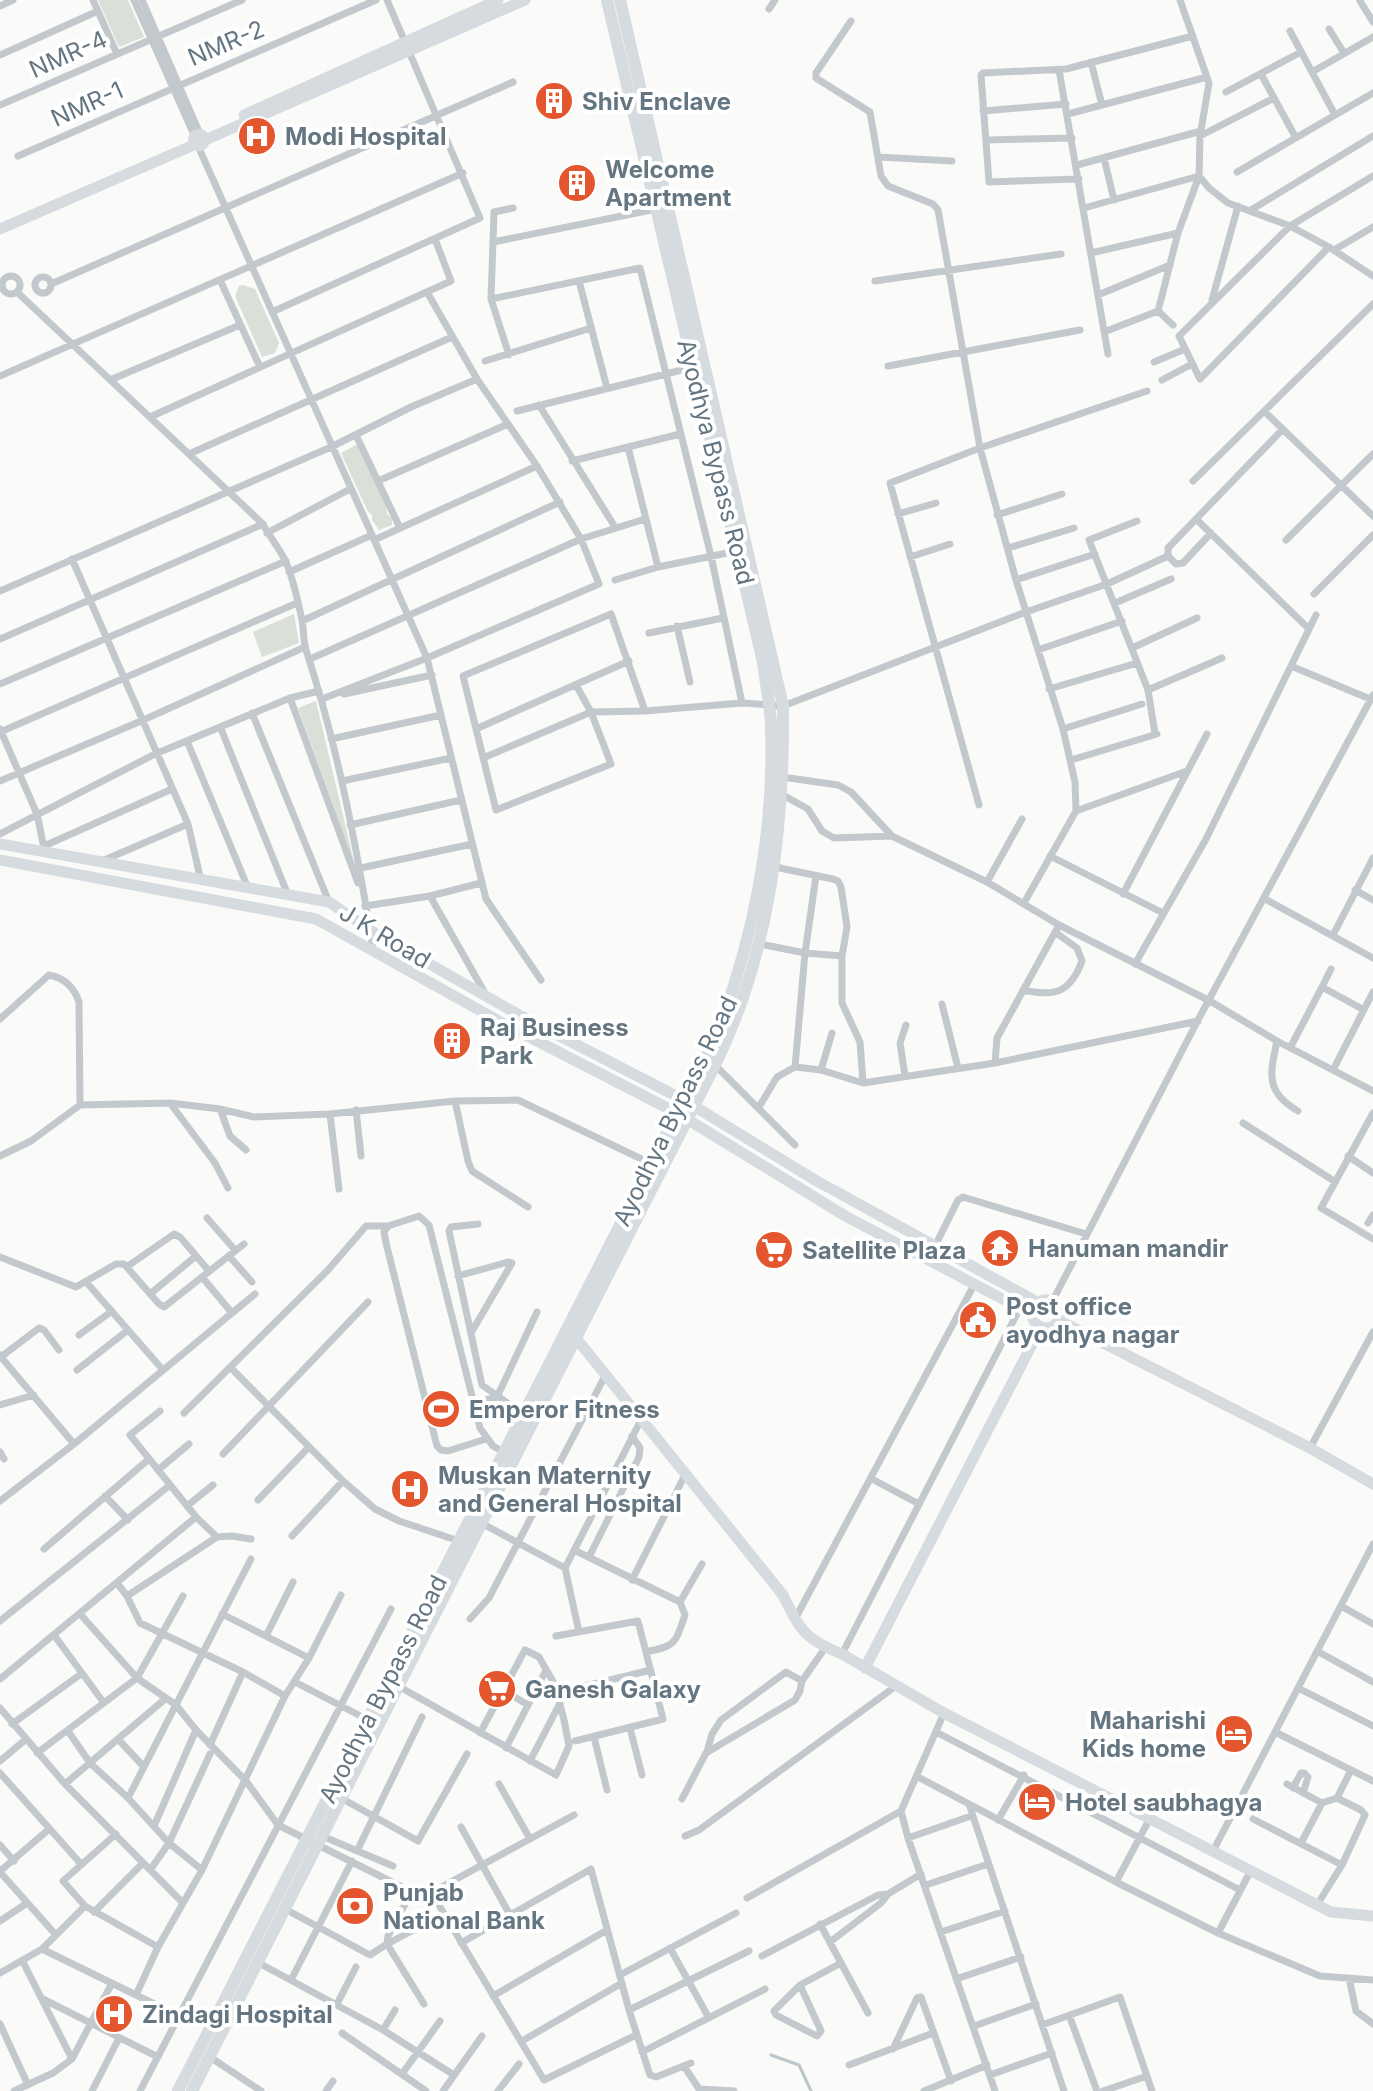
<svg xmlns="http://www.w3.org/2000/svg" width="1373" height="2091" font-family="Inter,sans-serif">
<rect width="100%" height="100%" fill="#fafaf8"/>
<path fill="#dadfd7" d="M98,0H128L144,37L119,47Z
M243,285L255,289L279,343L275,353L262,357L235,296L239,286Z
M358,444L386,504L387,514L392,518V525L379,530L372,520V515L367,510L341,453Z
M294,614L299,643L262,657L253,632Z
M316,701L354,862L298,708Z"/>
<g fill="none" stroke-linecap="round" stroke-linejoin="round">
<path stroke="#bbc7cb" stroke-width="3" d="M771,2055L799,2065L811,2091"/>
<path stroke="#c3c8cc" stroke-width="7" d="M93,0L117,54
M134,0L195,137
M142,0L200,134
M1180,0L1209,83L1200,136L1199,176L1209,188L1228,203L1290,226L1329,247L1373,276
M1360,1L1373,22
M0,6L13,0
M769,9L775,0
M851,21L816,73V78L870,112L881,176L888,186L933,204L938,210L980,448L1016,580L1063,729L1075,782L1076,811L1024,903
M1329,29L1344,53
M1290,31L1335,115
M0,55L98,11
M1091,62L1102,105
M1059,70L1108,354
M1312,72L1373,37
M1261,74L1296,138
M1226,92L1301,52
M0,105L242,0
M983,111L1066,104
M1068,114L1207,77
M1200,136L1274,98
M986,140L1072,138
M198,146L427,658L486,899L541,980
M18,156L376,0
M878,157L952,161
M1104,158L1114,200
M1077,165L1201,131
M1237,172L1373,93
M1079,179L989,182L981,75L983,73L1066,69L1193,36
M1084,208L1199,176
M1251,210L1373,136
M493,242L656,209
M1329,247L1200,379L1179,336L1290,226L1373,176
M1334,250L1373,227
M1091,253L1178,233
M2 285a9 9 0 1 1 18 0a9 9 0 1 1-18 0Z
M35 285a8 8 0 1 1 16 0a8 8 0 1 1-16 0Z
M220,280L260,367
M579,281L607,388
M875,281L1061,254
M51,284L513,82
M17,292L263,524C269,536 279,548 285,560C293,577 298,601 302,620C304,630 303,640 306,650C338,747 357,849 373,949
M1098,295L1170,265
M491,299L640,268L711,556L742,703
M1212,300L1238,206
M1158,311L1173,325
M272,312L480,218L387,0
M1104,332L1158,311L1178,233L1199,176
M509,355L491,299L494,212L513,208
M485,361L591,328
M1154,362L1185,349
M888,366L1080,330
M0,376L463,173
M110,380L240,325
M1162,380L1192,364
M539,405L615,527
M517,411L694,367
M1265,412L1373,516
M150,417L451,281L435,239
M356,435L400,528
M628,447L658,567
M189,454L452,337
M572,461L680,434
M378,481L508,424
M1193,481L1373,304
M898,514L936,503
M997,515L1062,494
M1196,519L1309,629
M1137,521L1089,540L1148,690L1155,734
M267,533L350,489
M374,540L537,466
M1286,540L1373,454
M1008,548L1074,528
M1168,556V548L1283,429
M1168,556L1176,564L1183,563L1211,533
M910,557L950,544
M72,559L188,824L201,881
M289,572L372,535
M615,580L658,567L737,551
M1016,580L1095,554
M0,591L331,447L411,407L477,379
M1314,594L1373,535
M1115,603L1171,579
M302,621L560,502
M677,626L690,682
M649,633L723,618
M0,639L263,524
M1132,648L1197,618
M1038,650L1122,621
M310,659L581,539L645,519
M1291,666L1370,699
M0,684L286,561
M576,685L591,712L611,764L496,810L463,676L611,614L645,711
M1049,689L1137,663
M1148,690L1222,658
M344,694L432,675
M290,698L358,883
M322,699L427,658L599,584L581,539L537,466L477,379L427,292
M252,713L329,902
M478,728L629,661
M0,729L37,814L44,848
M221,729L288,895
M1063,729L1142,704
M0,732L297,603
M331,739L441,715
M187,741L248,888
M483,758L591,712L645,711L742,703L783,706L1026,612L1107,584L1168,556
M1071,760L1157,734
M782,777L838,785L851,792L892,836L987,882L1059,925L1210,1001L1277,1041L1373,1091
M0,781L141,721L305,647
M342,781L451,758
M781,794L808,809L822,831L834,838L892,836
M979,805L890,483L980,448L1147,391
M1076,811L1187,771
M350,825L461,800
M0,834L155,754L290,698L319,691
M44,846L172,789
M1050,856L1163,913
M102,861L188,824
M775,867L833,879L838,881L841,887L847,927L842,956V1003L860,1042L863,1083
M361,868L472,844
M987,882L1022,819
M1355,890L1373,900
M1123,894L1207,734
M430,896L486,995
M1265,899L1373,958
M365,906L430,896L481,883
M1333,935L1373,858
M760,944L805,953L842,956
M1135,964L1206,839L1316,615
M1322,987L1331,969
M1023,990C1055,997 1070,993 1082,961L1077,948L1055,932
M942,1004L958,1068
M0,1019L49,975C65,978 74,987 79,1002L80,1105
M1277,1041C1270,1074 1265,1092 1298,1111
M1290,1048L1322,987L1364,1010
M995,1063L997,1038L1059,925
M715,1065L795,1145
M795,1067L805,953L816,876
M821,1070L832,1033
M1333,1070L1373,992
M905,1076L900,1043L906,1025
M455,1101L468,1161L472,1171L528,1207
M170,1103L215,1163L228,1188
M759,1107L777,1077L795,1067L821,1070L863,1083L995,1063L1198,1021
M220,1109L230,1136L246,1150
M356,1110L361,1156
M1373,1113L1321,1208L1373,1239
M330,1114L339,1189
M1243,1123L1334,1181
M0,1156L31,1141L80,1105L170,1103L220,1109L254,1117L330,1114L455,1101L518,1100L652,1164
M1348,1156L1373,1173
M207,1218L235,1250
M1368,1223L1373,1215
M478,1224L451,1227L449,1231L482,1385L523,1414
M229,1256L252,1282
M0,1257L76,1287L116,1264H124L159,1304L164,1307L244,1244
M928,1260L958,1200L963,1197L1086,1234
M128,1266L174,1234L180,1237L209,1271
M458,1276L508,1262L512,1263L471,1333
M202,1277L232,1313
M87,1283L163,1370
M150,1294L196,1256
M1052,1302L1198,1020L1373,695
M79,1335L112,1311
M0,1355L1,1357L39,1328L44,1330L59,1350
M1,1357L74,1444
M230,1367L343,1481L375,1509L399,1521L459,1541
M77,1370L128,1330
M474,1403L497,1397L537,1312
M0,1405L34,1395
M160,1411L130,1435L196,1517L217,1537L232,1536L251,1539
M184,1413L328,1270L366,1226H388
M486,1439L448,1451L441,1450L437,1446L386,1243L384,1232L388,1226L419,1216L429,1225L480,1428L493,1446L504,1452
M1310,1448L1373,1332
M0,1452L4,1459
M223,1454L368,1302
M158,1470L189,1444
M872,1479L919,1504
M105,1496L128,1520
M258,1500L309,1447
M0,1501L74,1444L255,1294
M187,1506L213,1485
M481,1523L565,1568
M292,1536L343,1481
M44,1549L149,1459
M574,1550L680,1602L685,1615C675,1644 676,1646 646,1652
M589,1557L639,1457L640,1448L632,1436
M632,1580L686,1473
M117,1583L127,1596L140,1623L243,1672L285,1696
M127,1596L217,1537
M680,1602L702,1564
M1341,1606L1373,1624
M222,1614L309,1658
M81,1615L137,1678L176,1705L196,1730L246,1781L278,1825L420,1896H425L574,1815
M470,1619L489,1598L606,1374
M795,1619L974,1285
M0,1621L170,1485
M579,1632L565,1568L642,1418
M54,1635L104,1703
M266,1636L293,1582
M556,1636L638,1621L663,1719L575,1741
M1317,1651L1373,1682
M842,1654L1020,1308
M0,1679L196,1517
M295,1682L378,1725
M398,1686L556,1775L569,1746L564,1720L555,1685L539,1657L525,1650L480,1733
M1298,1688L1373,1726
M503,1690L528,1705
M569,1690L651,1670
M0,1708L65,1784L183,1903
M944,1713L901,1811L908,1838L995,2091
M12,1724L81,1674
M630,1728L642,1775
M68,1731L90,1763L128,1798L169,1843L202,1870
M936,1732L1240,1890
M1275,1732L1373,1781
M594,1737L607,1790
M118,1739L144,1767
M210,1745L243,1672
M506,1748L546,1670
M707,1752L712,1734L721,1720L786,1672L802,1681
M37,1753L137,1678L183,1596
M0,1761L25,1740
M530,1761L560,1703
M0,1773L81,1864
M918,1777L1116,1882L1218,1933L1320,1976L1373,1980
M65,1784L165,1699
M499,1784L530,1839
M1287,1784L1322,1803L1337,1798L1361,1810L1365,1815L1342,1865L1317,1905
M1293,1788L1301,1773H1304L1308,1777L1303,1793
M128,1798L251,1559
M341,1798L418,1841L467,1754
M1337,1798L1351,1770
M682,1799L706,1753L795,1700L800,1691L802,1681L825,1648
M969,1804L1064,2091
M1253,1819L1342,1865
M998,1820L1024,1775
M154,1826L196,1730
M461,1827L510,1915
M116,1834L63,1881L85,1906L158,1947
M322,1836L393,1866
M685,1836L699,1830L896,1686
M908,1838L971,1816
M1301,1843L1322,1803
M0,1845L14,1861
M357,1851L422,1717
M1212,1853L1373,1544
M150,1870L169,1843L210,1754
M0,1871L48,1830
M0,1872L56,1935
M1116,1882L1149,1820
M926,1885L988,1864
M431,1892L544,2080L636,2035
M747,1898L901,1811
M285,1909L370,1955L387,1944L388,1936L411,1893
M94,1912L143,1863
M0,1921L27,1903
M820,1924L868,2013
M941,1932L1005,1911
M1218,1933L1250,1872
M830,1942L881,1903L888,1894
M461,1943L591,1869L629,2010L650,2075L656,2077L691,2063
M670,1948L709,2018
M42,1949L179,2016
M762,1956L878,1895L888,1894L921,1874
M23,1962L72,2059
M257,1962L383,2030L454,2075
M0,1973L42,1949L85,1906
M620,1975L736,1913
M1349,1978L1356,2011L1373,2024
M956,1979L1021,1957
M291,1980L352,1861
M800,1985L821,2031L817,2036L776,2015L774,2011L800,1985L841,1963
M136,1995L158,1947L202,1870L285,1696L309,1658L341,1595
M493,1996L607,1930
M41,1998L158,2057
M337,2004L356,1967
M424,2004L387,1944L444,1914
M629,2010L749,1951
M1069,2015L1097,2091
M0,2024L28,2085
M1042,2025L1120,1997L1152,2091
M974,2026L1036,2004
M383,2030L395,2010
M342,2033L426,2091
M522,2041L622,1983
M893,2049L917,1998L921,1997L951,2081
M642,2052L765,1989
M210,2057L261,2091
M849,2065L933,2033
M684,2066L699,2089L734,2091
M402,2074L440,2021
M990,2075L1052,2053
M14,2091L53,2073L72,2059L112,1983
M92,2091L119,2038
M140,2091L391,1609
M326,2091L333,2081
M443,2091L482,2036
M498,2091L519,2064
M924,2091L987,2065
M1103,2091L1147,2076"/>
<path stroke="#d6dbdf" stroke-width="11" d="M244,115L498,0
M193.5 140a5.5 5.5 0 1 1 11 0a5.5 5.5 0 1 1-11 0Z
M205,140L525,0
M0,229L196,144
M0,844L329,902L370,930L521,1016L684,1100L815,1180L1039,1303
M0,860L316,919L506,1025L677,1113L847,1217L1033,1315
M1032 1314a14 14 0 1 1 28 0a14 14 0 1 1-28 0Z
M1058,1320L1310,1448L1373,1484
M572,1333L783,1595C800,1630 804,1639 842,1654L944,1713L1331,1912L1373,1916
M865,1668L1041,1327"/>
<path stroke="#d6dbdf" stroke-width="12" d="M178,2091L715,1039C753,942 775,833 771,728C771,706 765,683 763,662L607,0
M192,2091L715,1065C770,953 784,829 783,706L620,0"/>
</g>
<defs>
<symbol id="building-disc" viewBox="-11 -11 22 22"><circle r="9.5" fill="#e4572e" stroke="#fff"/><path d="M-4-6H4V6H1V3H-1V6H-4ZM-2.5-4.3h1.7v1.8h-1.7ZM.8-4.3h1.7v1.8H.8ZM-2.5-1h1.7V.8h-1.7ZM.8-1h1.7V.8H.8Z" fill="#fff"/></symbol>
<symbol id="hospital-disc" viewBox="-11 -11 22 22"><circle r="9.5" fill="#e4572e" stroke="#fff"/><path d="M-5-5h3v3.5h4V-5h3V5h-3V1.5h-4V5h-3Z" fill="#fff"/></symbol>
<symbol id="temple-disc" viewBox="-11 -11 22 22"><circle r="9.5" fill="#e4572e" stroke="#fff"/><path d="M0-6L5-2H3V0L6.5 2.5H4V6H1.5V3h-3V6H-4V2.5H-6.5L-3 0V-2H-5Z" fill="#fff"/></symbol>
<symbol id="supermarket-disc" viewBox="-11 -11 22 22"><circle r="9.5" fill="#e4572e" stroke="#fff"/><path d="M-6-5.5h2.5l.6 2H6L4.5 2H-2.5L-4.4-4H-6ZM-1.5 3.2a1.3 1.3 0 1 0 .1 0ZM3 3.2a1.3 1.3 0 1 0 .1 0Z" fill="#fff"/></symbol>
<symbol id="civic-disc" viewBox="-11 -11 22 22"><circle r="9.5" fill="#e4572e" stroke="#fff"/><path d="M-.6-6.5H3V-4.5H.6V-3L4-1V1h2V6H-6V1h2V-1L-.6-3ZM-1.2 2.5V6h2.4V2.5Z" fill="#fff"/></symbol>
<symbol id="stadium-disc" viewBox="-11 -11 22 22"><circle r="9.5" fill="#e4572e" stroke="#fff"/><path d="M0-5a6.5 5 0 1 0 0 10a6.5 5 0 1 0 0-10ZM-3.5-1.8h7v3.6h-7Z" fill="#fff"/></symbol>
<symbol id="hotel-disc" viewBox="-11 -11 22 22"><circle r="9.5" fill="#e4572e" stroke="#fff"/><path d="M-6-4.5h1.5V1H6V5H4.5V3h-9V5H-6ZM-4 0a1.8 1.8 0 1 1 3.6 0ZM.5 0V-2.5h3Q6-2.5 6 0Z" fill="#fff"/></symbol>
<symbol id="bank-disc" viewBox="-11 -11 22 22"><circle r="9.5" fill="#e4572e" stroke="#fff"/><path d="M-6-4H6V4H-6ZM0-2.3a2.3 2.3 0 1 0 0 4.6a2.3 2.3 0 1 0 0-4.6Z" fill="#fff"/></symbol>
</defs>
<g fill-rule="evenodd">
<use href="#building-disc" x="532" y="79" width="44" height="44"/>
<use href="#hospital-disc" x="235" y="114" width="44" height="44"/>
<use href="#building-disc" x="555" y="161" width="44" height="44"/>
<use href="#building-disc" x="430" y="1019" width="44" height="44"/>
<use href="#temple-disc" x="978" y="1226" width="44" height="44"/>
<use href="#supermarket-disc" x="752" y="1228" width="44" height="44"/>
<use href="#civic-disc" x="956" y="1298" width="44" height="44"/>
<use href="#stadium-disc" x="419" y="1387" width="44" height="44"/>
<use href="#hospital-disc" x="388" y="1467" width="44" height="44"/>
<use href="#supermarket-disc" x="475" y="1667" width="44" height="44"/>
<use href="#hotel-disc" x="1212" y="1712" width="44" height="44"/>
<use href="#hotel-disc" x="1015" y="1780" width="44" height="44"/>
<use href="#bank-disc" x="333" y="1884" width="44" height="44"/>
<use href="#hospital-disc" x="92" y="1992" width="44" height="44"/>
</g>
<g text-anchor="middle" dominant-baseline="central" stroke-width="8" stroke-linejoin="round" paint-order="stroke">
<g font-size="24" fill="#657683" stroke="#fff">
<text transform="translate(226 43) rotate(-23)">NMR-2</text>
<text transform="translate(68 54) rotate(-24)">NMR-4</text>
<text transform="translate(87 104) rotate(-24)">NMR-1</text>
<text transform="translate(716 462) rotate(76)">Ayodhya Bypass Road</text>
<text transform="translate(385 936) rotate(31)">J K Road</text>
<text transform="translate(675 1111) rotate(-64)">Ayodhya Bypass Road</text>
<text transform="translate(383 1689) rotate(-63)">Ayodhya Bypass Road</text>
</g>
<g font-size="24" font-weight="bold" fill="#657683" stroke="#fff" text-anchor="start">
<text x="582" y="101">Shiv Enclave</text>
<text x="285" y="136">Modi Hospital</text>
<text x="605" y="169">Welcome<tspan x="605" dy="28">Apartment</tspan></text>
<text x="480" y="1027">Raj Business<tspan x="480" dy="28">Park</tspan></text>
<text x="1028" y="1248">Hanuman mandir</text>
<text x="802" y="1250">Satellite Plaza</text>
<text x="1006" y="1306">Post office<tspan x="1006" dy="28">ayodhya nagar</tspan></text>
<text x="469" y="1409">Emperor Fitness</text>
<text x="438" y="1475">Muskan Maternity<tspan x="438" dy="28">and General Hospital</tspan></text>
<text x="525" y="1689">Ganesh Galaxy</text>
<text x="1206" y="1720" text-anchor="end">Maharishi<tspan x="1206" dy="28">Kids home</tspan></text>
<text x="1065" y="1802">Hotel saubhagya</text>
<text x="383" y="1892">Punjab<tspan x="383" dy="28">National Bank</tspan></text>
<text x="142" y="2014">Zindagi Hospital</text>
</g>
</g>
</svg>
